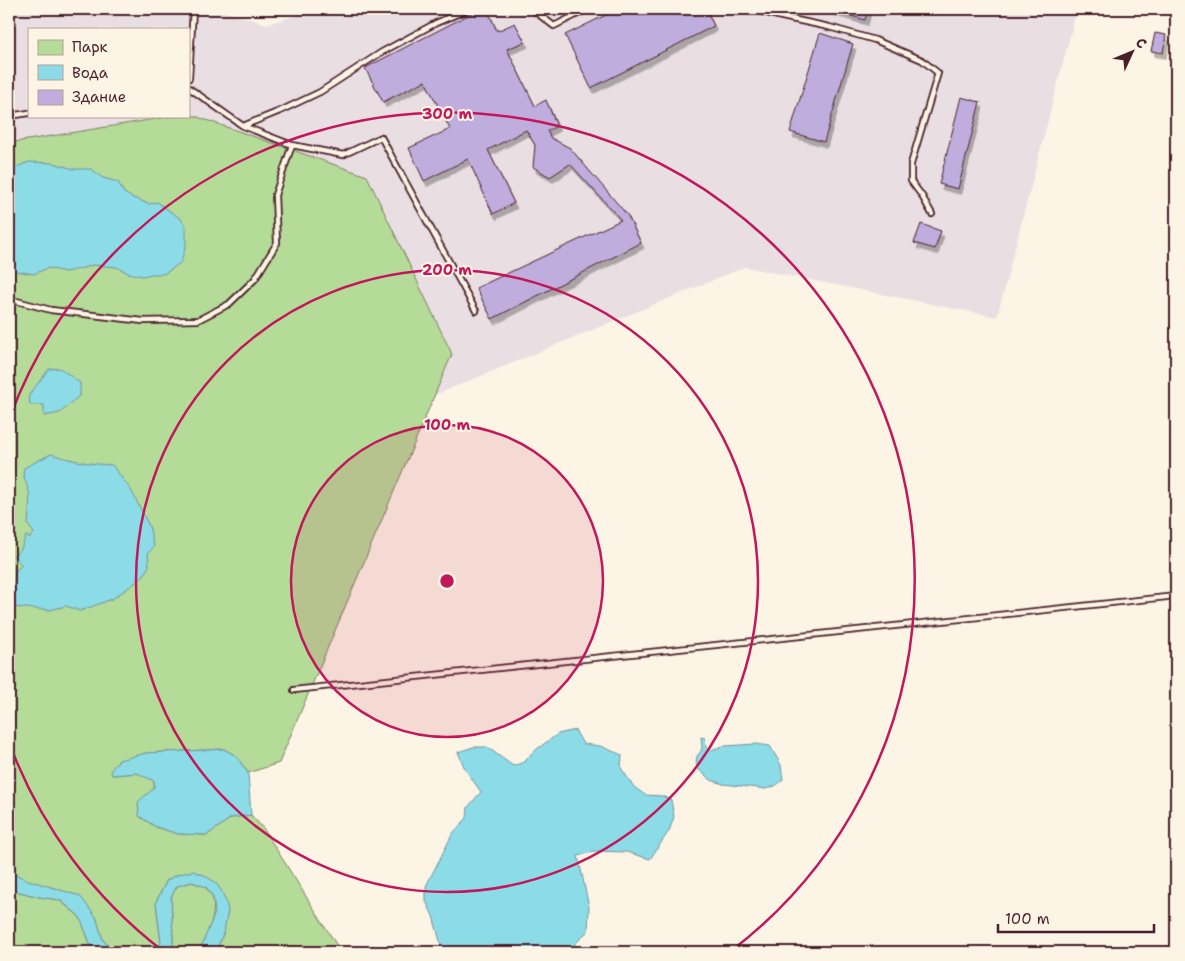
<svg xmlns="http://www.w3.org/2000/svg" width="1185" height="961" font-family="'Shantell Sans',sans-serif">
<defs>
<filter id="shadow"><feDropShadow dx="3" dy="5.5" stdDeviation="0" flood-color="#0004"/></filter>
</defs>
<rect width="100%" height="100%" fill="#fcf5e5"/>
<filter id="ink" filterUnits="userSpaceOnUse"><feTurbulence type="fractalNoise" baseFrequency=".02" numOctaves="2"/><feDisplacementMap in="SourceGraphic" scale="10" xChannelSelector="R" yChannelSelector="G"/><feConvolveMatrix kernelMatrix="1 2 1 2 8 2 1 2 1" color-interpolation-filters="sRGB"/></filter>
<g filter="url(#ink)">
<path fill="#e9dfe3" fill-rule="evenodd" d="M13,9H215L267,24L319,9H1077L997,317L745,267L287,456L9,508V10ZM29,29H189V116H29Z"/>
<path fill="#b4db97" stroke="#7f7d61" d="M189,114L367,176L452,354L279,763L248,773L236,756L224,749L146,753L112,775L137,773L154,780V787L139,816L156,827L179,834L207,835L231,818L251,815L263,828L341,952H216L224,931L222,892L179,874L167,880L156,902L161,943C160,945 158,947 156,949C148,953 111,949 105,943C101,938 98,923 96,917L9,871V143L173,116H189Z
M192,882C196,884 203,885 206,888C224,905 206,934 199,952H172L173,938L171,897L177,886Z
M9,888L12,890L39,897L59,900L80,917L91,946L97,952H9Z"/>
<path fill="#8cdce8" stroke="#72909c" d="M29,162L54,163L73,169H91L103,178L118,182L124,193L133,198L150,204L157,202L181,219L186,227V245L181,262L173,268L164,274H152L142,276L128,273L117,267L93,265L80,269L65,272L48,268L34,274L9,270V170Z
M60,368L80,383V395L60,413L44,416V405H30L29,395L49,369Z
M51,454C73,461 89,464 112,465L131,490L149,526L154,547L148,553L149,566L142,578L112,599L80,611L66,606L50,610L12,607L9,613V592L13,591L15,571L22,565L13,556L21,549L26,536L30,538L34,533L28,525L30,495L23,474L24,468Z
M575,730L583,744L600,746L622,755L621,768L634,787L645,795L662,796L671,800L674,817L669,831L650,859L626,852L595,851L578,856L589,907L588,931L567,952H443L433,916L426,901V886L453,833L467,818L468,807L481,792L465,769L458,752L473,747H487L513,766L524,762L537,749L558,734Z
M701,737L705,738L706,747L710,750L725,746L756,744L770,746L781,765L783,780L775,786L766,789L723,784L711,780L698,769L696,762L697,756L701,751L702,748Z
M224,749L236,756L248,773L251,815L231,818L207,835L178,834L156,827L139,816L138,802L154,788V781L137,773L112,775L111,770L119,760L146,753Z
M9,871L25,879L80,896L96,917L103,940L107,945L129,950L144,951L155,950L161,943L156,902L167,880L179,874L193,871L204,875L216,883L222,892L226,902L228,911L224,931L216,952H199L215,913L213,897L206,887L192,882L177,886L171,897L173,938V952H97L91,946L80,917L60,900L39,897L12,890L9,888Z"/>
<path fill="#beaddd" stroke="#4a1f2b" filter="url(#shadow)" d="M480,9H487L497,31L515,23L525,42L507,49L535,106L546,100L557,126L547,131L551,138L570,148L628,216L641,243L492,319L476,288L621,220L570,164L550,177L533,167L535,145L526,130L488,150L514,203L493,214L468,159L424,181L409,148L450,129L425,81L383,102L365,68Z
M618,9H706L714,26L591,88L565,35Z
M828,9H868L865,20Z
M820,33L853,44L824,142L790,132Z
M1155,33L1166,35L1163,53L1151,51Z
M961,97L980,102L958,189L939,184Z
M921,224L941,231L935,249L914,243Z"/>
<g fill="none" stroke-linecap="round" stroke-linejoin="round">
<defs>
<path id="service" d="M534,9L537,13L554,26L588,9
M750,9L782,17L829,27L875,40L922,60L938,73L911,164V181L922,196L932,214
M904,9L912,10V9
M189,78L193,9
M189,88L243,126L292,145L343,155L381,137L476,311
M9,116L29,113
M243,126L280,111L320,92L382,52L436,23L469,9
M9,299L51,310L143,321L198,320L229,304L255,279L277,243L275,195L292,145
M294,690L1176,596"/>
</defs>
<use href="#service" stroke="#4a1f2b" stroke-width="8"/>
<use href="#service" stroke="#fcf5e5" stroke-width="4.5"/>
</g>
</g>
<circle cx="447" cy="581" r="156" fill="#c2185b" fill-opacity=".12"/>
<g fill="none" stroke="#c2185b" stroke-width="2.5">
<circle cx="447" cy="581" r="156"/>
<circle cx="447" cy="581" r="311"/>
<path d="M163 951A467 467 0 0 1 10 745M10 417A467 467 0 1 1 731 951"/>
</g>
<circle cx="447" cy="581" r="8" fill="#c2185b" stroke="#fcf5e5" stroke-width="2.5"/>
<g font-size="15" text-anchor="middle" font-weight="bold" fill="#c2185b" stroke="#fcf5e5" stroke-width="4" stroke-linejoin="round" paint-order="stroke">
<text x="447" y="119">300 m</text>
<text x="447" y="275">200 m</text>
<text x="447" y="430">100 m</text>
</g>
<rect width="1185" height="961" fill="none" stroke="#fcf5e5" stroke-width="30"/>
<rect x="15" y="15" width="1155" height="931" fill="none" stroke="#4a1f2b" stroke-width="2" filter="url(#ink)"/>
<rect x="28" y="28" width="162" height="90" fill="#fcf5e5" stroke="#b59f9b"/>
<rect x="38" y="40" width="25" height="15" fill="#b4db97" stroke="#b59f9b"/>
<text x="72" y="52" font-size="15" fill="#4a1f2b">Парк</text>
<rect x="38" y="65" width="25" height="15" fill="#8cdce8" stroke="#b59f9b"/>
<text x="72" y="78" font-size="15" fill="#4a1f2b">Вода</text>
<rect x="38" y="90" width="25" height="15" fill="#beaddd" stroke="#b59f9b"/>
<text x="72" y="102" font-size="15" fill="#4a1f2b">Здание</text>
<g transform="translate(1132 52) rotate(46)" stroke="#fcf5e5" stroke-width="4" paint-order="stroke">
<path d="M0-4L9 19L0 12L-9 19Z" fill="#4a1f2b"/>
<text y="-8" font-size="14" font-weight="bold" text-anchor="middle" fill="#4a1f2b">С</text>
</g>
<path d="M998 924v8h156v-8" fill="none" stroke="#4a1f2b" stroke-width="2.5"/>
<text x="1005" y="924" font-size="15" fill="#4a1f2b" stroke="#fcf5e5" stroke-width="4" paint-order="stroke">100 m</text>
</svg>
